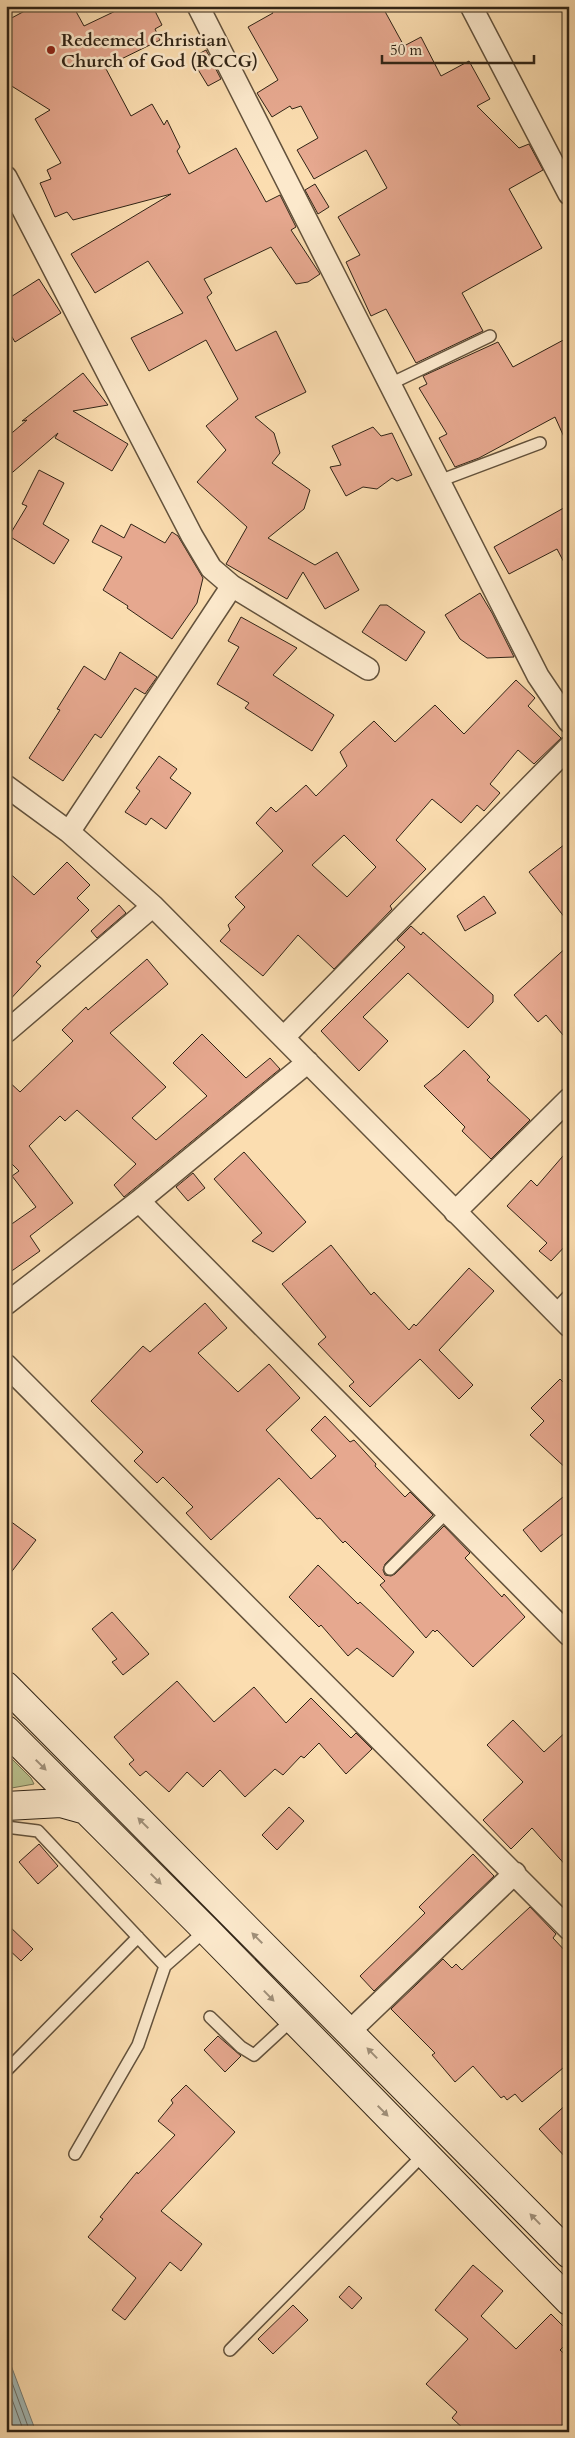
<svg xmlns="http://www.w3.org/2000/svg" width="575" height="2438" font-family="Cardo,serif">
<rect width="100%" height="100%" fill="#fbddb0"/>
<filter id="stains"><feTurbulence type="fractalNoise" baseFrequency=".004" numOctaves="4"/><feColorMatrix values="0 0 0 0 .2 0 0 0 0 .09 0 0 0 0 .02 0 0 0 .5 -.17"/></filter>
<radialGradient id="worn" r=".72"><stop offset=".6" stop-color="#630" stop-opacity="0"/><stop offset="1" stop-color="#630" stop-opacity=".3"/></radialGradient>
<path fill="#bac28f" stroke="#757352" d="M6,1753L31,1778L34,1784L6,1789Z"/>
<path fill="#a3b9b6" stroke="#757d76" d="M6,2352L36,2432H6Z"/>
<g fill="none" stroke-linecap="round" stroke-linejoin="round">
<path stroke="#6a6e66" stroke-width="1" d="M6,2366L30,2432
M6,2383L24,2432"/>
</g>
<path fill="#e6a88f" stroke="#302416" fill-rule="evenodd" d="M34,6H73L84,26L126,6H147L149,9H154L162,25L155,29L160,40L105,67L131,116L152,104L164,125L167,120L180,147L177,151L189,174L236,148L266,202L280,195L296,227L291,230L320,274L308,282L296,284L271,247L204,279L212,293L207,297L236,351L276,331L306,392L255,417L274,433L280,453L272,463L310,490L304,509L268,538L315,565L337,552L359,590L325,609L303,572L287,599L226,564L247,527L197,482L226,450L206,426L238,399L206,340L149,371L131,338L183,313L148,261L95,293L71,254L171,194L73,220L67,212L55,217L40,183L51,179L47,170L61,163L35,119L50,110L10,85L6,78V21Z
M269,6H382L404,46L421,37L441,76L469,61L490,99L477,106L519,148L529,144L543,170L509,189L542,248L462,293L483,331L416,363L386,309L371,316L346,262L360,255L338,217L387,188L366,150L314,179L297,150L318,138L301,106L292,109L290,106L272,117L257,93L278,80L248,27L273,13Z
M206,50L221,79L208,86L191,58Z
M315,184L329,207L318,214L305,190Z
M39,279L61,313L15,342L6,327V300Z
M569,337V448L555,417L479,458L455,467L439,438L447,434L419,388L427,384L423,376L498,342L513,367Z
M83,373L108,405L73,411L128,444L112,471L55,438L58,433L6,478V438L27,420L22,421Z
M373,427L381,436L392,433L412,475L397,481L392,478L377,489L363,487L346,496L330,467L341,465L332,446Z
M39,470L64,483L43,524L69,540L54,564L9,536L27,506L22,504Z
M569,505V572L557,549L509,574L494,547Z
M131,524L165,543L172,532L178,536L203,578L197,603L172,639L127,608L128,606L103,590L122,557L92,542L101,525L124,538Z
M480,593L492,613L514,657L487,658L460,639L445,615Z
M380,605H387L425,632L406,661L362,632Z
M241,617L297,648L273,675L334,715L312,751L245,708L249,703L217,684L239,647L228,641Z
M120,652L157,677L145,694L135,688L101,738L95,734L63,781L29,758L60,710L57,709L84,666L105,680Z
M516,680L535,698L528,706L561,738L534,764L518,750L490,784L500,793L484,811L477,805L461,823L432,799L396,840L426,869L390,906L392,909L334,969L298,935L263,976L220,941L230,930L228,925L245,907L235,897L283,851L256,823L271,807L276,812L306,785L316,796L347,766L340,752L374,721L395,742L435,705L464,734ZM344,835L376,867L347,897L312,865Z
M159,756L177,769L170,778L191,793L166,829L151,818L146,825L125,812L140,791L136,788Z
M569,841V923L529,872Z
M67,862L90,885L77,898L89,910L36,962L41,966L6,1004V870L34,895Z
M484,896L496,913L465,931L457,916Z
M119,905L126,913L97,938L91,931Z
M411,926L421,935L423,932L493,995V1002L468,1028L408,973L363,1017L388,1041L359,1071L321,1031L405,947L397,940Z
M569,945V1042L546,1015L538,1022L514,995Z
M147,959L168,984L110,1033L166,1087L132,1118L156,1140L207,1096L173,1063L202,1034L246,1078L270,1058L280,1069L124,1197L114,1185L136,1164L77,1110L65,1121L60,1116L29,1146L73,1203L30,1236L40,1251L6,1275V1228L36,1207L12,1176L19,1171L6,1158V1079L20,1092L73,1041L62,1030L86,1007L88,1010Z
M464,1050L490,1077L487,1080L530,1120L491,1159L462,1131L465,1127L424,1086L439,1074Z
M569,1149V1242L551,1261L539,1251L547,1243L507,1206L531,1180L537,1186Z
M244,1152L306,1222L273,1252L252,1241L262,1233L214,1179Z
M193,1173L205,1188L188,1201L176,1187Z
M331,1245L371,1295L374,1292L409,1330L414,1324L416,1326L469,1268L494,1291L439,1350L473,1385L459,1399L420,1359L370,1407L349,1386L354,1382L318,1344L326,1337L282,1284Z
M205,1303L227,1328L198,1353L238,1392L269,1364L300,1398L266,1430L311,1479L336,1456L311,1430L325,1416L350,1442L354,1440L376,1464L375,1466L405,1497L410,1492L433,1515L385,1564L383,1570L385,1575L391,1576L395,1574L444,1526L470,1553L465,1558L502,1597L504,1594L525,1617L473,1667L437,1630L435,1632L433,1630L426,1638L380,1585L385,1581L345,1541L343,1543L320,1518L317,1519L279,1478L211,1540L186,1513L193,1507L163,1477L157,1483L134,1461L143,1452L91,1401L143,1346L150,1352Z
M560,1379L569,1388V1471L530,1435L544,1421L531,1408Z
M569,1492V1529L541,1552L523,1530Z
M6,1518L36,1540L6,1579Z
M318,1565L358,1604L360,1602L414,1652L393,1677L357,1648L348,1656L321,1625L319,1627L289,1597Z
M112,1612L149,1654L123,1675L112,1662L117,1659L92,1629Z
M177,1681L214,1722L254,1687L286,1723L311,1698L351,1738L356,1733L372,1749L346,1774L319,1743L304,1758L301,1756L283,1775L275,1769L245,1797L220,1770L203,1787L187,1772L169,1792L146,1771L140,1776L129,1764L134,1760L114,1737Z
M513,1720L544,1752L569,1729V1869L532,1828L511,1849L483,1820L523,1782L487,1745Z
M289,1807L304,1821L277,1850L262,1835Z
M39,1844L58,1866L38,1884L19,1862Z
M473,1854L494,1876L374,1991L360,1976L425,1913L419,1907Z
M530,1907L556,1934L553,1938L569,1955V2063L522,2102L515,2094L507,2100L504,2096L501,2098L473,2066L455,2082L432,2055L435,2053L391,2009L443,1959L452,1968L456,1964L462,1970Z
M6,1923L33,1949L21,1961L6,1947Z
M218,2036L241,2056L225,2072L204,2050Z
M186,2085L235,2132L161,2211L202,2244L181,2271L170,2262L125,2320L112,2310L136,2278L88,2237L103,2219L100,2217L137,2172L138,2174L175,2135L158,2121L173,2103L171,2100Z
M569,2102V2161L539,2129Z
M473,2265L503,2291L481,2316L516,2349L551,2314L569,2332V2341L560,2350L569,2358V2418L556,2432H467L452,2418L457,2412L426,2384L468,2339L435,2310Z
M349,2286L362,2298L352,2309L339,2297Z
M293,2305L308,2320L273,2354L258,2339Z"/>
<g fill="none" stroke-linecap="round" stroke-linejoin="round">
<defs>
<path id="lane" d="M390,384L490,336
M439,481L540,443
M554,1311L569,1295
M390,1569L447,1512
M6,1827L38,1831L165,1966
M210,2017L241,2047L254,2055L292,2020
M6,2071L138,1937
M75,2154L138,2045L165,1966L206,1930
M230,2350L425,2153"/>
<path id="street" d="M198,6L538,676L569,722
M471,6L569,194
M6,177L192,536L211,568L232,586L368,669
M6,786L69,832L153,906L569,1326
M69,832L232,586
M6,1032L153,906
M285,1036L569,747
M139,1201L569,1635
M455,1212L569,1099
M6,1304L139,1201L308,1062
M6,1365L569,1929
M350,2031L515,1873"/>
<path id="secondary" d="M6,1686L569,2254
M6,1730L206,1930L569,2301
M6,1806L61,1803L86,1810"/>
</defs>
<use href="#lane" stroke="#63523c" stroke-width="14"/>
<use href="#street" stroke="#63523c" stroke-width="24"/>
<use href="#secondary" stroke="#302416" stroke-width="30"/>
<use href="#lane" stroke="#fce9cc" stroke-width="11"/>
<use href="#street" stroke="#fce9cc" stroke-width="21"/>
<use href="#secondary" stroke="#fce9cc" stroke-width="28"/>
</g>
<defs><path id="oneway-solid" d="M-6-.8H1V-3.2L6.5 0L1 3.2V.8H-6Z" transform="scale(1.25)"/></defs>
<g fill="#a0907a">
<use href="#oneway-solid" transform="translate(41 1765) rotate(45)"/>
<use href="#oneway-solid" transform="translate(143 1823) rotate(-135)"/>
<use href="#oneway-solid" transform="translate(156 1879) rotate(45)"/>
<use href="#oneway-solid" transform="translate(257 1938) rotate(-135)"/>
<use href="#oneway-solid" transform="translate(269 1996) rotate(46)"/>
<use href="#oneway-solid" transform="translate(372 2053) rotate(-134)"/>
<use href="#oneway-solid" transform="translate(383 2111) rotate(45)"/>
<use href="#oneway-solid" transform="translate(535 2219) rotate(-134)"/>
</g>
<circle fill="#8f2418" stroke="#fce9cc" stroke-width="2" cx="51" cy="50" r="5"/>
<g text-anchor="middle" dominant-baseline="central" stroke-width="5" stroke-linejoin="round" paint-order="stroke">
<g font-size="18" font-weight="bold" fill="#302416" stroke="#fce9cc" text-anchor="start">
<text x="61" y="40">Redeemed Christian<tspan x="61" dy="21">Church of God (RCCG)</tspan></text>
</g>
</g>
<rect width="575" height="2438" fill="none" stroke="#fbddb0" stroke-width="25"/>
<rect x="8" y="8" width="560" height="2423" fill="none" stroke="#302416" stroke-width="2.5"/>
<rect x="12" y="12" width="550" height="2413" fill="none" stroke="#302416"/>
<path d="M382 55v8h152v-8" fill="none" stroke="#302416" stroke-width="2.5"/>
<text x="390" y="55" font-size="15" fill="#302416" stroke="#fce9cc" stroke-width="4" paint-order="stroke">50 m</text>
<rect width="100%" height="100%" filter="url(#stains)"/>
<rect width="100%" height="100%" fill="url(#worn)"/>
</svg>
